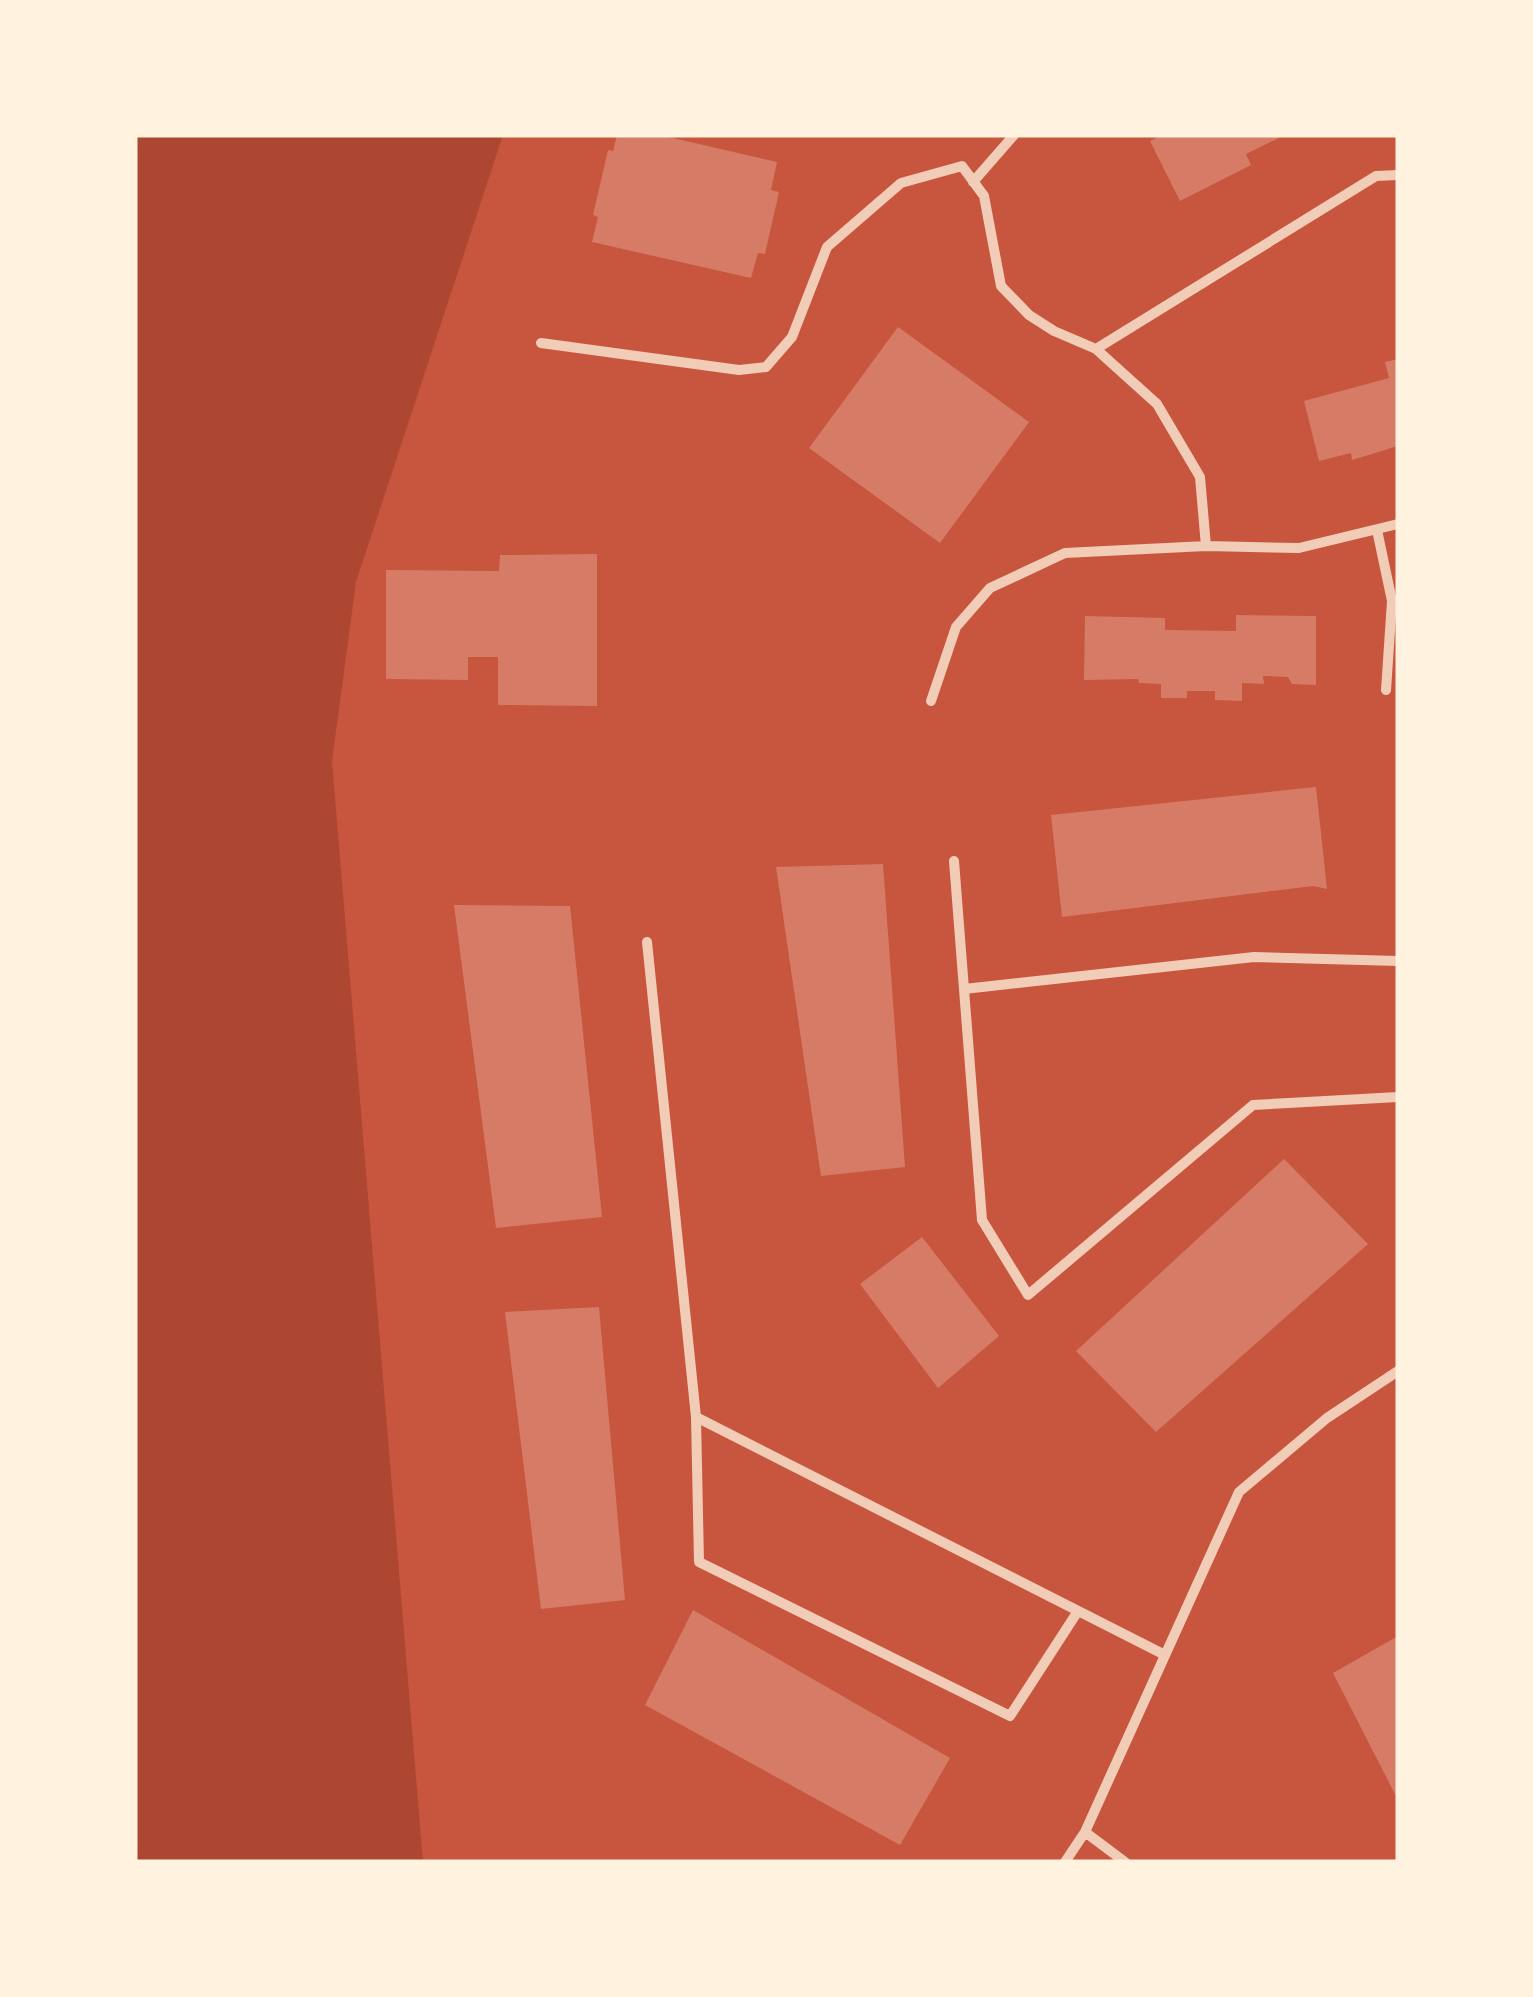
<svg xmlns="http://www.w3.org/2000/svg" width="1533" height="1997" font-family="'Exo 2',sans-serif">
<rect width="100%" height="100%" fill="#c8553d"/>
<path fill="#ae4732" d="M135,135H503L356,582L332,761L423,1862H135Z"/>
<path fill="#d67c66" d="M617,135H660L777,162L771,190L779,192L765,254L758,253L751,278L592,242L598,217L593,215L608,150L613,151Z
M1162,135H1285L1246,154L1251,165L1180,201L1150,141Z
M898,327L1029,422L940,543L809,448Z
M1398,359V446L1352,460L1351,453L1319,461L1304,401L1389,378L1385,362Z
M597,554V706L498,705V657H468V680L386,679V570L499,571L500,555Z
M1236,615L1316,616V685L1292,684L1288,677L1263,676L1264,684L1242,683V701L1215,700V691H1187V698H1161V684L1139,683L1138,679L1084,680L1085,616L1165,618V630L1236,631Z
M1316,787L1327,889L1313,886L1062,917L1051,815Z
M883,864L905,1167L821,1176L776,867Z
M454,905L570,906L602,1217L496,1228Z
M1284,1159L1368,1244L1156,1432L1076,1351Z
M922,1237L999,1336L938,1388L860,1284Z
M599,1307L625,1600L541,1609L505,1312Z
M693,1610L950,1758L900,1845L645,1705Z
M1398,1636V1800L1333,1673Z"/>
<g fill="none" stroke-linecap="round" stroke-linejoin="round">
<path stroke="#f1ccb7" stroke-width="10" d="M973,182L1014,135
M541,343L739,370L766,367L792,337L827,247L901,183L962,166L984,196L1001,286L1029,315L1054,331L1096,349L1157,404L1200,477L1206,546
M1096,349L1376,176L1398,175
M1377,530L1392,601L1386,690
M931,701L956,627L990,588L1065,553L1206,546L1299,548L1398,524
M954,861L982,1220L1028,1295L1253,1105L1398,1097
M647,942L696,1417L699,1562L1010,1716L1078,1611
M964,989L1254,957L1398,961
M696,1417L1165,1655
M1085,1832L1125,1862
M1065,1862L1085,1832L1239,1492L1327,1418L1398,1371"/>
</g>
<rect width="1533" height="1997" fill="none" stroke="#fff3e0" stroke-width="275"/>
</svg>
